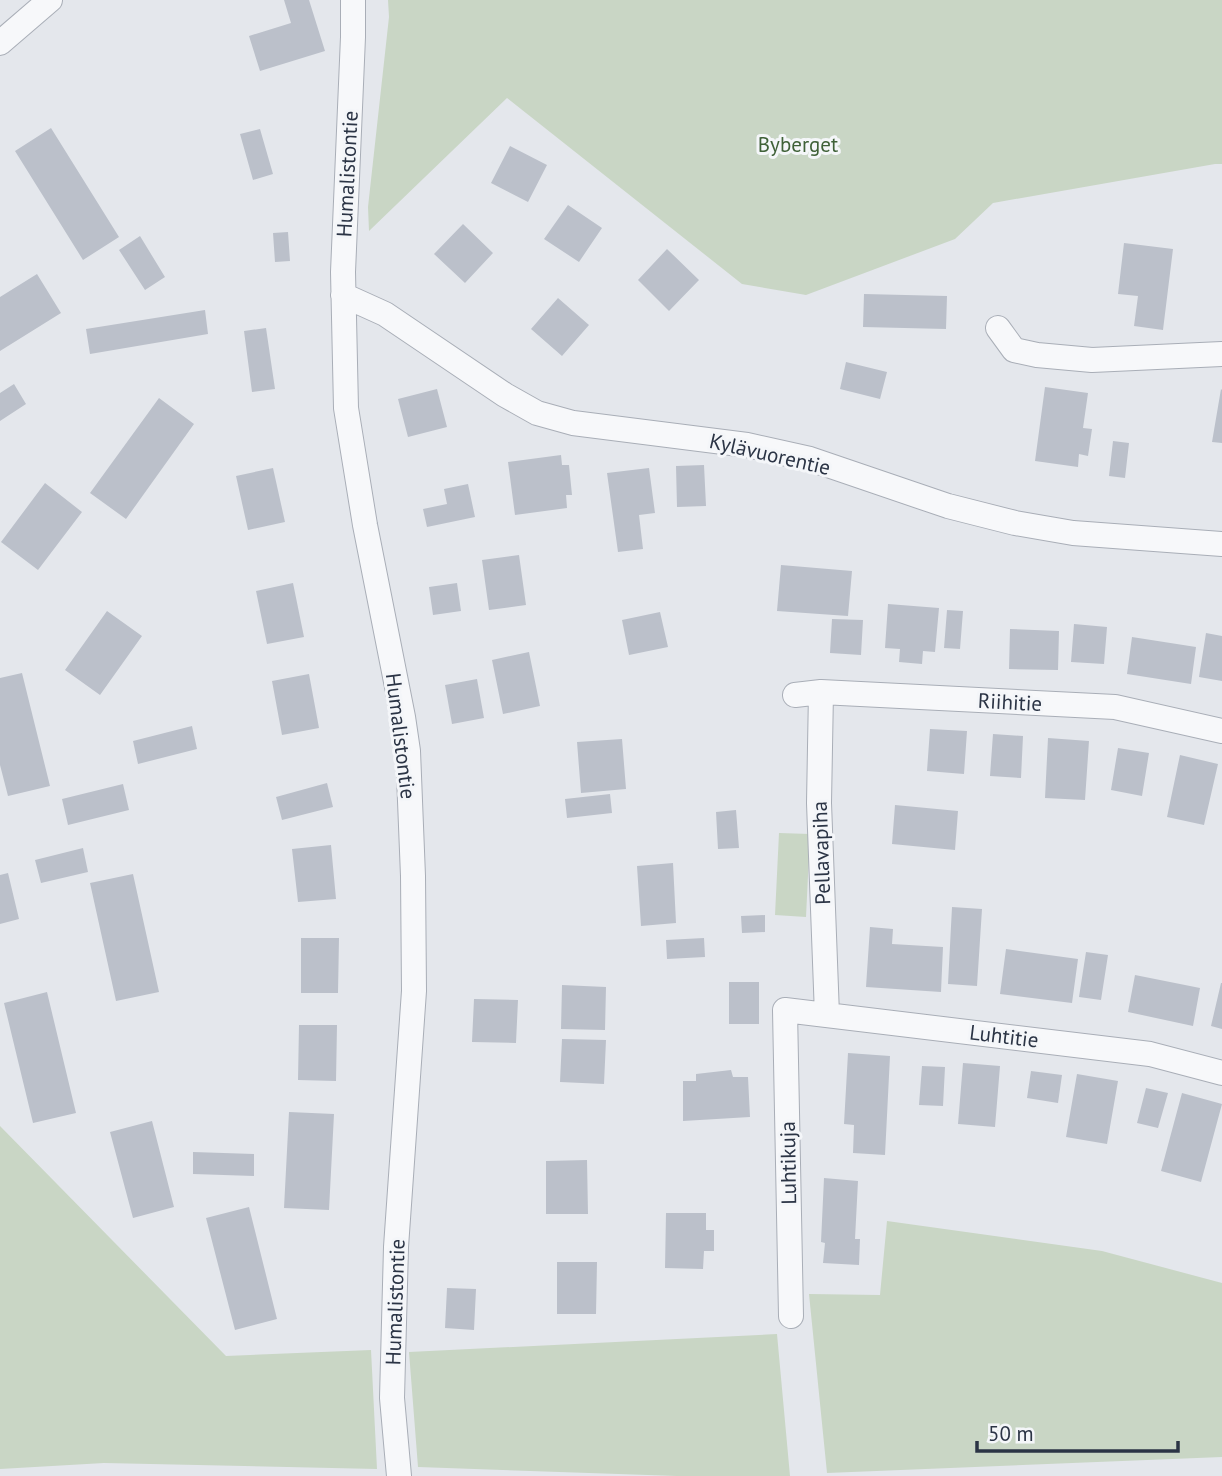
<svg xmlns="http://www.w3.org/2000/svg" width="1222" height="1476" font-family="'PT Sans',sans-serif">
<rect width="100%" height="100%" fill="#e4e7ec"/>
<path fill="#c9d6c5" d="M388,0H1222V164H1215L993,203L955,239L806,295L742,284L507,98L369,231L368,207L389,17Z
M779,833L810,834L806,917L775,915Z
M0,1126L226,1356L371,1350L377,1469L104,1463L0,1469Z
M887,1221L1102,1251L1222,1283V1457L827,1473L809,1294L880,1295Z
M777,1334L790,1476H677L418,1467L409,1352Z"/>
<path fill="#bbc0ca" d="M284,0H309L325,51L260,71L249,36L291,23Z
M51,128L119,237L83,260L15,151Z
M260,129L273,174L253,180L240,134Z
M510,146L547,165L528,202L491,183Z
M568,205L602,228L579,262L544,239Z
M463,224L493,253L465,283L434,254Z
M288,232L290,261L275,262L273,233Z
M140,236L165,277L145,290L119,250Z
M1124,243L1173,249L1163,330L1134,326L1138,296L1118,294Z
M667,249L699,280L669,311L638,280Z
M37,274L61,313L0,351V297Z
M864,294L947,296L946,329L863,327Z
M558,298L589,325L562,356L531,329Z
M205,310L208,334L90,354L86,329Z
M266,328L275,389L252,392L244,331Z
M846,362L887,372L880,399L840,389Z
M14,384L26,404L0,421V393Z
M1045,387L1088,393L1083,428L1092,429L1088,456L1079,454L1078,467L1035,461Z
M437,389L447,427L408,437L398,399Z
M1221,389L1222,390V443L1212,442Z
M159,398L194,424L126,519L90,493Z
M1113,441L1129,443L1125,478L1109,476Z
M561,455L562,465H569L572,495H566L567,508L515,515L508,462Z
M704,465L706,506L677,507L676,466Z
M273,468L285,522L248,530L236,476Z
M649,468L655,513L639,515L643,549L618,552L607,473Z
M45,483L82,512L38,570L1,542Z
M468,484L475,517L427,527L423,509L447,504L444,489Z
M519,555L526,605L489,610L482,560Z
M781,565L852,571L848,616L777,611Z
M293,583L304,637L267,644L256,591Z
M457,583L461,611L433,615L429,587Z
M888,604L939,608L935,652L923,651L922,664L899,662L900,649L885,648Z
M947,610L963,611L960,649L944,648Z
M107,611L142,636L100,695L65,670Z
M660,612L668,647L629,655L622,620Z
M832,619L863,620L861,655L830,653Z
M1074,624L1107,627L1104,664L1071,662Z
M1010,629L1059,631L1058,670L1009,669Z
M1206,633L1222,636V681L1199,677Z
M1132,637L1196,647L1191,684L1127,674Z
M529,652L540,706L503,714L492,660Z
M22,673L50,786L8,796L0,765V678Z
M309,674L319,728L282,735L272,681Z
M477,679L484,718L452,724L445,685Z
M192,726L197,749L138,764L133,741Z
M930,729L967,731L964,774L927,771Z
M993,734L1023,736L1021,778L990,776Z
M1048,738L1089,741L1085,800L1045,798Z
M622,739L626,789L581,793L577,742Z
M1118,748L1149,753L1142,796L1111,790Z
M1180,755L1218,764L1204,825L1167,817Z
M327,783L333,807L282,820L276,797Z
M123,784L129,810L68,825L62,799Z
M610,794L612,813L567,818L565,799Z
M895,805L958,811L955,850L892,844Z
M736,810L739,848L718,849L716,812Z
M331,845L336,899L298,902L292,849Z
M83,848L88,872L41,883L35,860Z
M673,863L676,923L641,926L637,866Z
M8,873L19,919L0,924V875Z
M133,874L159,992L116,1001L90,883Z
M952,907L982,909L977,986L948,984Z
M765,915V932L742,933L741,916Z
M870,927L893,929L892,944L943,947L941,992L866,987Z
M301,938H339L338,993H301Z
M704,938L705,957L667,959L666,940Z
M1006,949L1078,959L1072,1003L1000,994Z
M1086,952L1108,955L1101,1000L1079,997Z
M1135,975L1200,988L1193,1026L1128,1012Z
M729,982H759V1024H729Z
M1221,983H1222V1029L1211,1026Z
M562,985L606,987L605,1030L561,1029Z
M47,992L76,1113L33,1123L4,1003Z
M474,999L518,1000L516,1043L472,1042Z
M299,1025H337L336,1081L298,1080Z
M562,1039L606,1040L604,1084L560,1082Z
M848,1053L890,1056L885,1155L853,1153L854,1125L844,1124Z
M963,1063L1000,1066L995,1127L958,1124Z
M922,1066L945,1067L943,1106L919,1105Z
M731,1070L733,1077H748L750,1117L683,1121V1081H696V1074Z
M1031,1071L1062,1075L1058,1103L1027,1098Z
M1077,1074L1118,1081L1107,1144L1066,1137Z
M1146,1088L1168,1093L1158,1128L1137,1123Z
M1182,1093L1222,1104L1201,1182L1161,1171Z
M289,1112L334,1114L329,1210L284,1208Z
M152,1121L174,1207L133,1218L110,1132Z
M193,1152L254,1154V1176L193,1174Z
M587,1160L588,1214H546V1161Z
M824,1178L858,1181L855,1239H860L859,1265L823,1263L825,1243L821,1242Z
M249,1207L277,1319L235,1330L206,1218Z
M666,1213H706V1230H714V1251H704L703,1269L665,1268Z
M557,1262H597L596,1314H557Z
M447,1288L476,1289L474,1330L445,1328Z"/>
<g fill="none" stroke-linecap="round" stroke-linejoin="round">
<defs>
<path id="street" d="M353,0V37L343,272L346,408L365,525L403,717L408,751L413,876L414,991L396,1247L392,1398L399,1476
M0,43L50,0
M343,295L385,314L505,395L537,413L573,423L747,445L810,459L948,506L1015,523L1073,533L1222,544
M998,328L1014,350L1037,355L1092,360L1222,354
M821,692L819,803L827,1015
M795,695L821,692L1115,707L1222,731
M791,1316L785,1010L1150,1054L1222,1073"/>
</defs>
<use href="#street" stroke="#a9aeb7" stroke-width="26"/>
<use href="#street" stroke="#f7f8fa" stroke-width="24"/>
</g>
<g text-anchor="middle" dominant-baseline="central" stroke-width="6" stroke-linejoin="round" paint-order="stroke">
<g font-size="21" fill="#3f6138" stroke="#f4f6f9">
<text x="798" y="144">Byberget</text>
</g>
<g font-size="21" fill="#2b3445" stroke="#f4f6f9">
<text transform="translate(347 174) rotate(-87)">Humalistontie</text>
<text transform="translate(770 454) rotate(13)">Kylävuorentie</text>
<text transform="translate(1010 702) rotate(3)">Riihitie</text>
<text transform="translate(401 736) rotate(83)">Humalistontie</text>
<text transform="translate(821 853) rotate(-92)">Pellavapiha</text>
<text transform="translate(1004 1036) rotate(7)">Luhtitie</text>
<text transform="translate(788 1163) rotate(-91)">Luhtikuja</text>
<text transform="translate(395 1302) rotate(-88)">Humalistontie</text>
</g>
</g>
<path d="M977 1441v10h201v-10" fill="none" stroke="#2b3445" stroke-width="3.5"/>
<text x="988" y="1441" font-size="21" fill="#2b3445" stroke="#f4f6f9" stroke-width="5" paint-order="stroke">50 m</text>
</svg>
